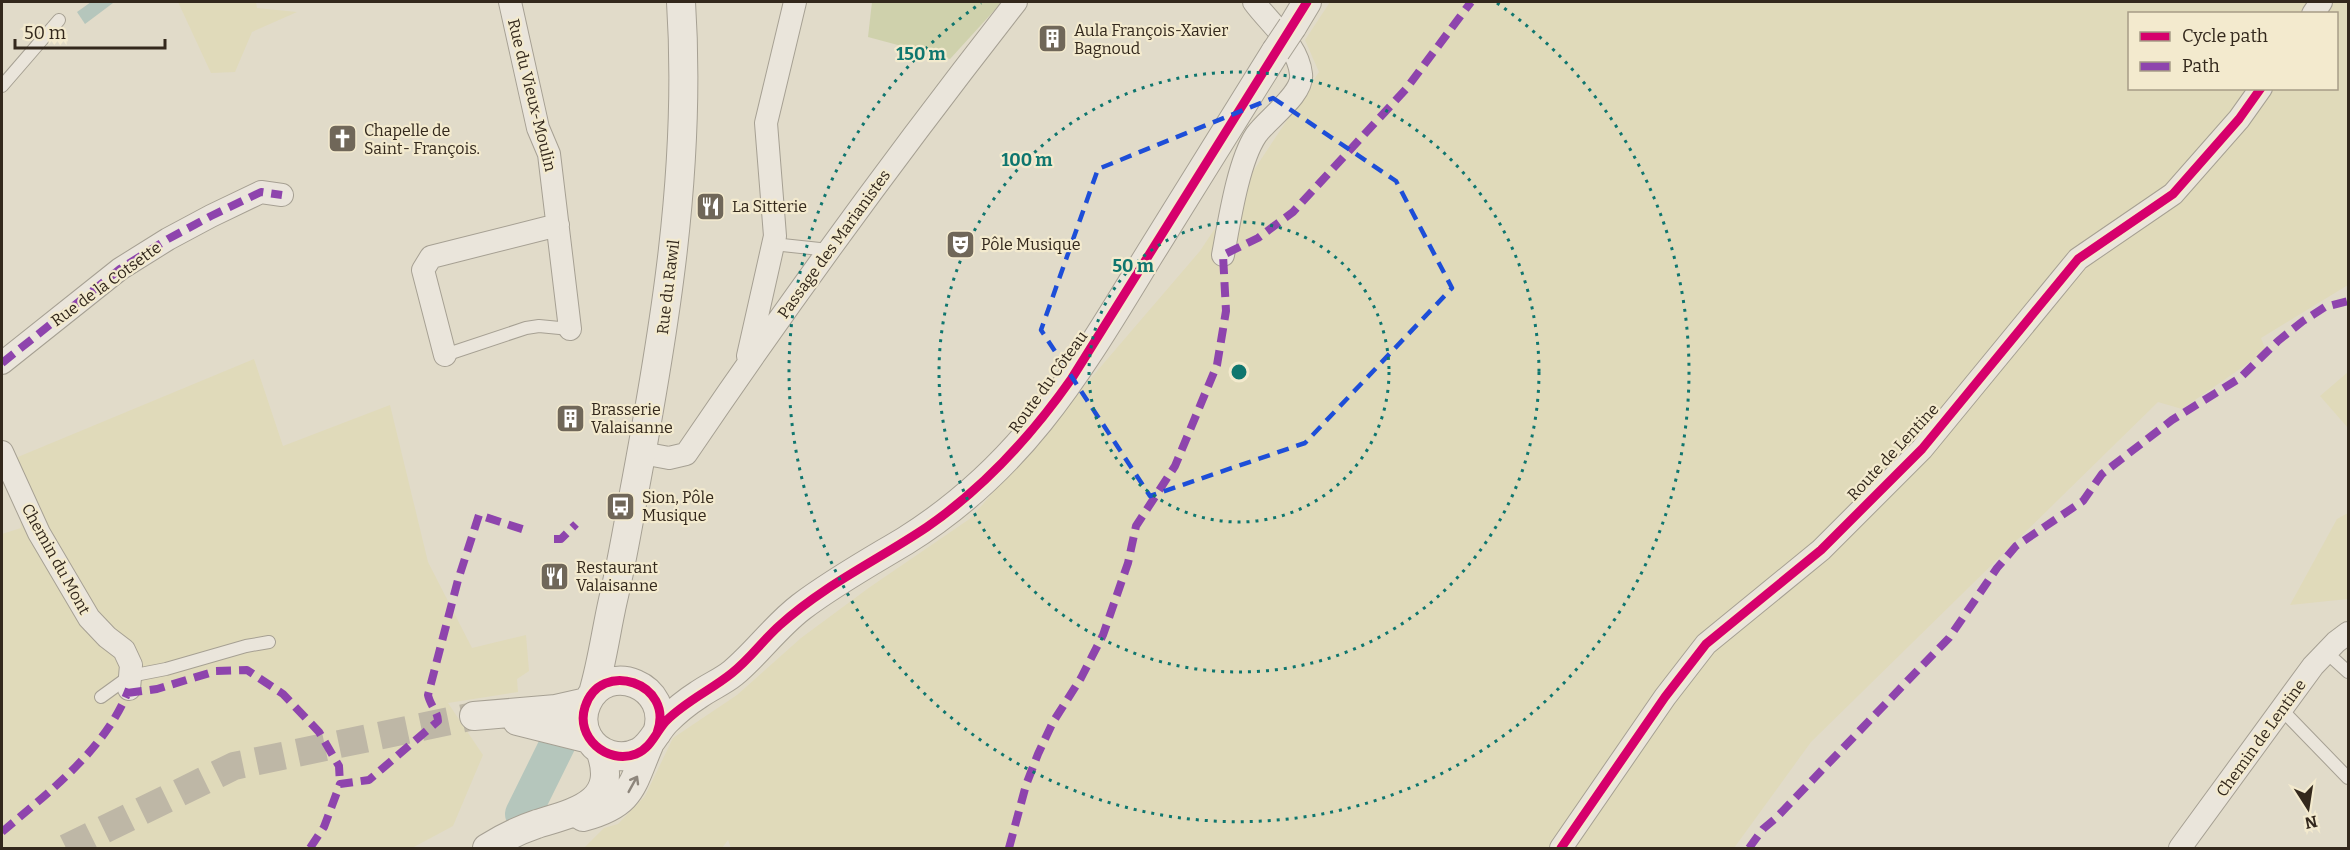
<svg xmlns="http://www.w3.org/2000/svg" width="2350" height="850" font-family="Bitter,serif">
<rect width="100%" height="100%" fill="#e1dbc9"/>
<path fill="#e0daba" fill-rule="evenodd" d="M178,2H256L257,8L297,12L252,32L235,72L211,73Z
M1330,2H2348V285L2261,338L2266,351L2182,409L2158,402L1811,742L1734,848H731L728,840L722,848H584L604,828L618,824L645,796L673,738L737,695L801,638L870,587L971,518L1200,251L1319,72L1305,40ZM2130,14H2336V88H2130Z
M254,359L283,446L390,405L428,562L472,648L526,635L529,671L517,679L518,692L448,703L483,755L453,826L412,848H2V534L21,528L13,459Z
M2348,372V428L2320,396Z
M2348,513V599L2290,605L2337,519Z"/>
<path fill="#cfd1ac" d="M872,2H1002L950,59L868,37Z"/>
<path fill="#b5c6bc" d="M91,2L113,3L85,24L77,12Z"/>
<g fill="none" stroke-linecap="round" stroke-linejoin="round">
<path stroke="#b5c6bc" stroke-width="36" d="M523,814L559,741"/>
<path stroke="#beb7a6" stroke-width="28" stroke-dasharray="28 14" stroke-linecap="butt" d="M66,848L234,766L474,716"/>
<defs>
<path id="service" d="M2,86L59,20
M773,244L829,250
M445,355L526,328L539,326L570,329
M2326,652L2348,672
M101,697L130,676L166,669L246,646L269,642
M2282,710L2348,778"/>
<path id="minor" d="M510,2L538,128L549,154L570,329
M2313,14L2321,2
M1223,255C1229,223 1238,162 1256,135C1267,119 1304,94 1301,74C1298,45 1270,24 1254,2
M445,355L423,270L431,257L558,225
M748,356L775,236L766,123L795,2
M2,363L120,269L168,239L211,216L261,192L282,195
M2,452L39,533L89,618L107,637L124,650L131,665L129,689
M642,453L669,458L686,454C791,299 901,149 1016,2
M1561,848L1665,697L1706,644L1821,550L1922,449L2078,259L2173,194L2239,119L2261,88
M2180,848L2313,666L2336,642L2348,633"/>
<path id="tertiary" d="M1292,27L1307,2
M593,693C602,663 606,631 613,600C621,566 627,532 633,498C664,334 692,169 681,2
M474,716L556,709L587,702
M517,721L589,739
M657,733C673,686 607,659 587,703C582,714 582,726 588,737C598,755 621,761 639,752C652,745 656,731 666,721C675,712 687,702 698,695C709,687 722,682 733,673C757,653 775,627 801,607C834,582 870,562 905,541C1025,466 1080,368 1151,252C1193,185 1235,118 1276,51
M583,817C632,804 631,787 649,745
M487,848C503,838 519,830 537,824C576,812 620,803 600,750"/>
</defs>
<use href="#service" stroke="#a6a093" stroke-width="14"/>
<use href="#minor" stroke="#a6a093" stroke-width="24"/>
<use href="#tertiary" stroke="#a6a093" stroke-width="30"/>
<use href="#service" stroke="#eae5db" stroke-width="12"/>
<use href="#minor" stroke="#eae5db" stroke-width="22"/>
<use href="#tertiary" stroke="#eae5db" stroke-width="28"/>
<defs>
<path id="tertiary-bridge" d="M1276,51L1292,27"/>
</defs>
<use href="#tertiary-bridge" stroke="#a6a093" stroke-width="30" stroke-linecap="butt"/>
<use href="#tertiary-bridge" stroke="#eae5db" stroke-width="28"/>
<path stroke="#8e44ad" stroke-width="8" stroke-dasharray="15 8" stroke-linecap="butt" d="M2,363L120,269L168,239L211,216L261,192L282,195
M554,539H561L576,524
M127,693L157,689L216,671L247,670L283,694L319,732L339,766L340,784
M2,832C50,791 106,749 129,689
M310,848L324,827L340,784L369,780L438,721C438,712 430,705 428,695L458,580L479,515L525,530
M1009,848L1026,785L1038,754L1053,722L1081,678L1103,635L1128,563L1136,526L1175,466L1217,365L1226,311L1223,255L1258,238L1293,212L1406,89L1471,2
M1749,848L1763,829L1776,818L1916,672L1949,638L1997,568L2016,546L2083,501L2102,474L2172,420L2240,378L2278,341L2303,321L2325,307L2348,301"/>
<defs>
<path id="cycleway" d="M657,733C676,683 600,658 585,707C575,737 607,765 636,754C651,748 656,732 666,721C686,701 711,690 732,673C750,659 763,640 780,625C824,585 878,560 927,527C985,487 1032,435 1072,378L1307,2
M1561,848L1665,697L1706,644L1821,550L1922,449L2078,259L2173,194L2239,119L2261,88"/>
</defs>
<use href="#cycleway" stroke="#f3eace" stroke-width="13"/>
<use href="#cycleway" stroke="#d6006c" stroke-width="9"/>
</g>
<defs><path id="oneway-shaft" d="M-6 0H5M1.5-3L5.5 0L1.5 3" fill="none" stroke-width="1.6" stroke-linecap="round" stroke-linejoin="round" transform="scale(1.5)"/></defs>
<use stroke="#8e867c" href="#oneway-shaft" transform="translate(633 784) rotate(-61)"/>
<path fill="none" stroke="#1d4ed8" stroke-width="4.5" stroke-dasharray="12 8" stroke-linejoin="round" d="M1273,98L1396,181L1452,288L1305,443L1150,496L1041,330L1098,169Z"/>
<g fill="none" stroke="#0f766e" stroke-width="3" stroke-dasharray="3 6">
<circle cx="1239" cy="372" r="150"/>
<circle cx="1239" cy="372" r="300"/>
<path d="M1497 3A450 450 0 1 1 981 3"/>
</g>
<defs>
<symbol id="building-square" viewBox="-11 -11 22 22"><rect x="-9" y="-9" width="18" height="18" rx="4" fill="#706759" stroke="#f3eace"/><path d="M-4-6H4V6H1V3H-1V6H-4ZM-2.5-4.3h1.7v1.8h-1.7ZM.8-4.3h1.7v1.8H.8ZM-2.5-1h1.7V.8h-1.7ZM.8-1h1.7V.8H.8Z" fill="#fff"/></symbol>
<symbol id="church-square" viewBox="-11 -11 22 22"><rect x="-9" y="-9" width="18" height="18" rx="4" fill="#706759" stroke="#f3eace"/><path d="M-1.2-6h2.4v3.5h3.3v2.4h-3.3V6h-2.4V-.1h-3.3v-2.4h3.3Z" fill="#fff"/></symbol>
<symbol id="restaurant-square" viewBox="-11 -11 22 22"><rect x="-9" y="-9" width="18" height="18" rx="4" fill="#706759" stroke="#f3eace"/><path d="M-5-6h1v4h1v-4h1v4h1v-4h1v5L-1.5 .5V6h-2V.5L-5-1ZM5-6V6H3V1.5H1.5Q1.5-4 5-6Z" fill="#fff"/></symbol>
<symbol id="theatre-square" viewBox="-11 -11 22 22"><rect x="-9" y="-9" width="18" height="18" rx="4" fill="#706759" stroke="#f3eace"/><path d="M-5-5.5Q0-4 5-5.5V0Q5 5 0 6Q-5 5-5 0ZM-3.3-2.5H-1v1.5H-3.3ZM1-2.5H3.3v1.5H1ZM-2.8 1Q0 5.5 2.8 1Z" fill="#fff"/></symbol>
<symbol id="bus-square" viewBox="-11 -11 22 22"><rect x="-9" y="-9" width="18" height="18" rx="4" fill="#706759" stroke="#f3eace"/><path d="M-5-6H5V4H4V6H2V4H-2V6H-4V4H-5ZM-3.5-4V0h7V-4ZM-3.5 1.2v1.5H-2V1.2ZM2 1.2v1.5H3.5V1.2Z" fill="#fff"/></symbol>
</defs>
<g fill-rule="evenodd">
<use href="#building-square" x="1036" y="22" width="33" height="33"/>
<use href="#church-square" x="326" y="122" width="33" height="33"/>
<use href="#restaurant-square" x="694" y="190" width="33" height="33"/>
<use href="#theatre-square" x="944" y="228" width="33" height="33"/>
<use href="#building-square" x="554" y="402" width="33" height="33"/>
<use href="#bus-square" x="604" y="490" width="33" height="33"/>
<use href="#restaurant-square" x="538" y="560" width="33" height="33"/>
</g>
<g text-anchor="middle" dominant-baseline="central" stroke-width="4.5" stroke-linejoin="round" paint-order="stroke">
<g font-size="16" fill="#33281c" stroke="#f3eace" text-anchor="start">
<text x="1074" y="30">Aula François-Xavier<tspan x="1074" dy="18">Bagnoud</tspan></text>
<text x="364" y="130">Chapelle de<tspan x="364" dy="18">Saint- François.</tspan></text>
<text x="732" y="206">La Sitterie</text>
<text x="981" y="244">Pôle Musique</text>
<text x="591" y="409">Brasserie<tspan x="591" dy="18">Valaisanne</tspan></text>
<text x="642" y="497">Sion, Pôle<tspan x="642" dy="18">Musique</tspan></text>
<text x="576" y="567">Restaurant<tspan x="576" dy="18">Valaisanne</tspan></text>
</g>
<g font-size="16" fill="#33281c" stroke="#f3eace">
<text transform="translate(532 95) rotate(76)">Rue du Vieux-Moulin</text>
<text transform="translate(834 244) rotate(-54)">Passage des Marianistes</text>
<text transform="translate(106 284) rotate(-36)">Rue de la Cotsette</text>
<text transform="translate(668 287) rotate(-83)">Rue du Rawil</text>
<text transform="translate(1048 382) rotate(-54)">Route du Côteau</text>
<text transform="translate(1893 452) rotate(-47)">Route de Lentine</text>
<text transform="translate(56 559) rotate(61)">Chemin du Mont</text>
<text transform="translate(2261 738) rotate(-54)">Chemin de Lentine</text>
</g>
</g>
<circle cx="1239" cy="372" r="9" fill="#0f766e" stroke="#f3eace" stroke-width="3"/>
<g font-size="18" text-anchor="middle" font-weight="bold" fill="#0f766e" stroke="#f3eace" stroke-width="4.5" stroke-linejoin="round" paint-order="stroke">
<text x="921" y="60">150 m</text>
<text x="1027" y="166">100 m</text>
<text x="1133" y="272">50 m</text>
</g>
<rect width="2350" height="850" fill="none" stroke="#33281c" stroke-width="6"/>
<rect x="2128" y="12" width="210" height="78" fill="#f3eace" stroke="#a69c87" stroke-width="1.5"/>
<rect x="2140" y="32" width="30" height="9" fill="#d6006c" stroke="#a69c87" stroke-width="1.5"/>
<text x="2182" y="42" font-size="18" fill="#33281c">Cycle path</text>
<rect x="2140" y="62" width="30" height="9" fill="#8e44ad" stroke="#a69c87" stroke-width="1.5"/>
<text x="2182" y="72" font-size="18" fill="#33281c">Path</text>
<g transform="translate(2308 808) rotate(168)" stroke="#f3eace" stroke-width="4.5" paint-order="stroke">
<path d="M0-4.5L10 22L0 15L-10 22Z" fill="#33281c"/>
<text y="-9" font-size="16" font-weight="bold" text-anchor="middle" fill="#33281c">N</text>
</g>
<path d="M15 39v9h150v-9" fill="none" stroke="#33281c" stroke-width="3"/>
<text x="24" y="39" font-size="18" fill="#33281c" stroke="#f3eace" stroke-width="4.5" paint-order="stroke">50 m</text>
</svg>
